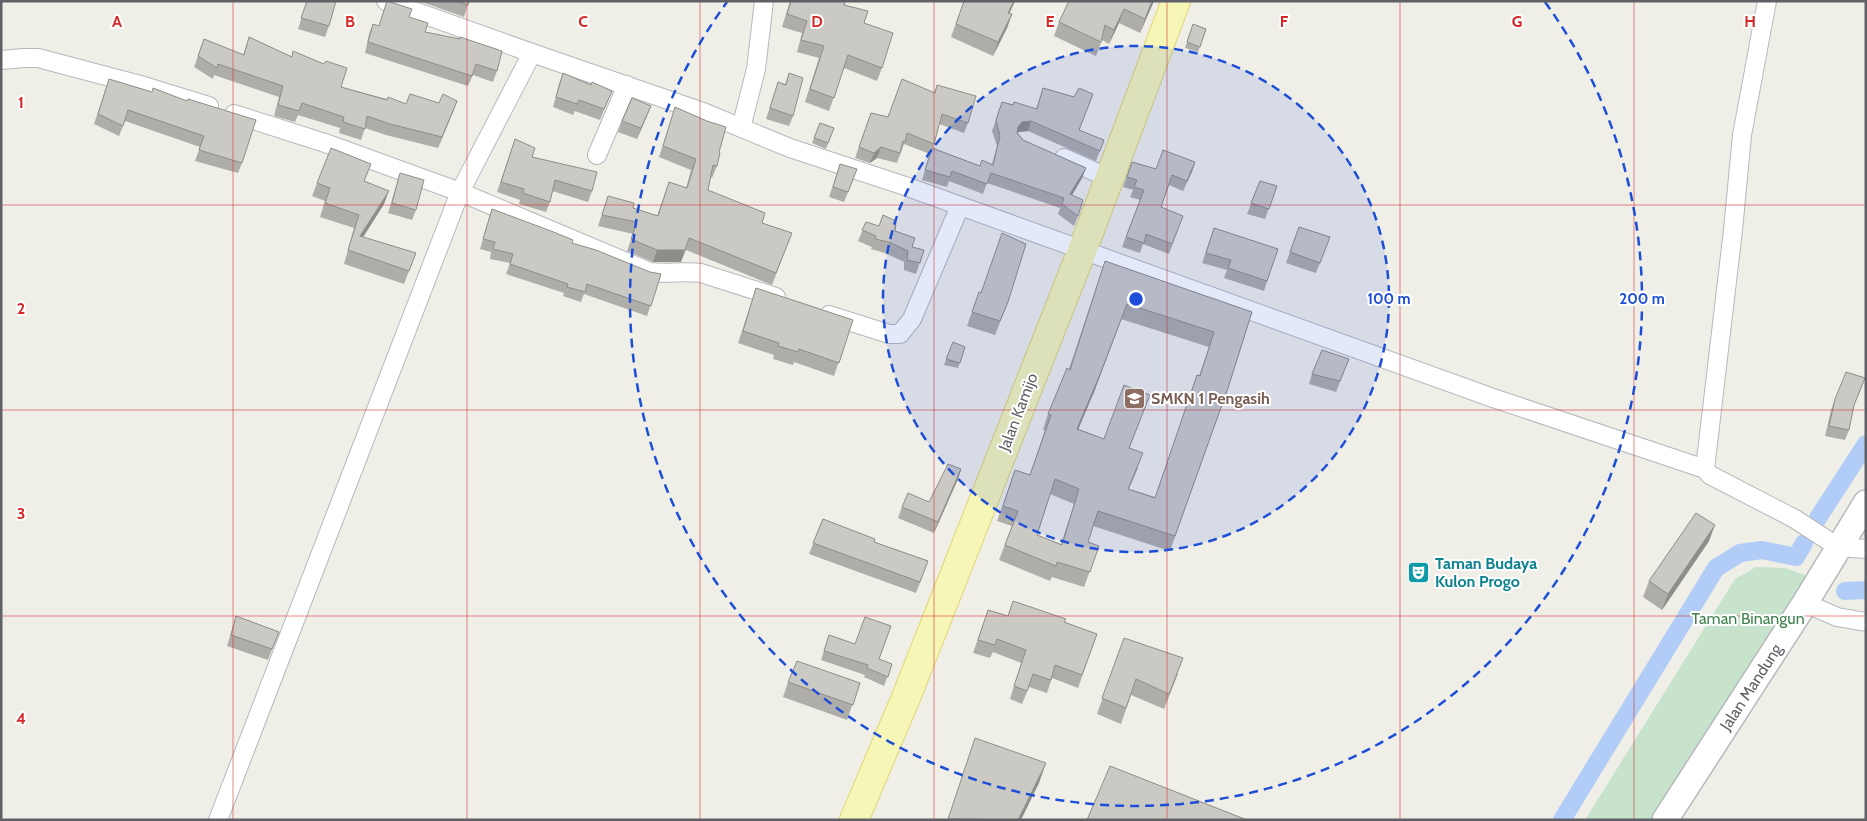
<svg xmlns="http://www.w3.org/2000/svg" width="1867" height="821" font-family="Cabin,sans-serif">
<rect width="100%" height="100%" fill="#efefe8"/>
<path fill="#c7e3cc" d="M1756,567L1785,568L1811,577L1658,820H1585L1735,579Z"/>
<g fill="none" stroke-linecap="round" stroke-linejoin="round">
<path stroke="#b1ccf6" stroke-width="18" d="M1818,518L1866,444
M1845,591L1866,590
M1562,820L1716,568L1740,553L1762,550L1796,557L1804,543"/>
<defs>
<path id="street" d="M386,1L532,53
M1,60L24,58H38L144,86L209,106
M234,114L325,143L460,192L532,53L703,112L790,148L905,186L1493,398L1705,469L1710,475L1795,519L1838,547L1866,549
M741,128L756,69L764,1
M597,155L627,85
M1064,158L1109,178
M829,315L889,334H900L912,319L960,206
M1705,469L1733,230L1742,135L1767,1
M1805,603L1837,617L1866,622
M218,820L460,192L650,272C667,274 684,271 701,273L776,297"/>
<path id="secondary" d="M1665,820L1805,603L1866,503"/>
<path id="primary" d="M854,820L907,695L1087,238L1176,1"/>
</defs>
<use href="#street" stroke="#b7b8bc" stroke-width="20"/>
<use href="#secondary" stroke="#b6b8bd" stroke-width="28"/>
<use href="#primary" stroke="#e2d56e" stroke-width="30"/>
<use href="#street" stroke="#fff" stroke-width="18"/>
<use href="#secondary" stroke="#fff" stroke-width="25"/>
<use href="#primary" stroke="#f6f6b6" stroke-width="28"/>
</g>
<path fill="#afada9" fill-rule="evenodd" d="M307,1L329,26L325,37L298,29Z
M387,1L409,17L425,32L497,71L493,82L473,75L468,86L365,53L369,34L373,24L379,26Z
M419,1H469L464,17Z
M790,1H845L844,5L864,23L882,68L877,81L844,68L829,111L805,102L819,58L797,52L802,33L782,27Z
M964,1H1015L1009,14H1012L1007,28L993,56L951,37Z
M1069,1H1154L1140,33L1119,23L1109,44L1102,40L1096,56L1054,36L1059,22Z
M1193,24L1206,29L1198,52L1185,48Z
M249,37L341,87L406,104L439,103L457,101L438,148L386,135L365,128L361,140L339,133L340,128L298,115L295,122L274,116L279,97L214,75L213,79L194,67L204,39L243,55Z
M563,73L591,85L612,91L600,120L575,111L573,115L553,107L559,84Z
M789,73L793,116L789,126L766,119L778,82L785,84Z
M109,79L152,92L242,163L238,173L195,161L200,147L125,121L119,136L94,124Z
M937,85L968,123L964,133L939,124L933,148L980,166L992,164L997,146L992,131L1002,102L1036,109L1043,88L1074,97L1093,94L1079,130L1104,140L1096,161L1028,131L1018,132V133L1023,140L1086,168L1082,178L1072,195L1078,216L1074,226L1058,214L1060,208L987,183L983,194L949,181L947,187L922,180L930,154L904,144L897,163L877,158L870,163L855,158L871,113L888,117L934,93Z
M651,106L637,139L618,132L622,121Z
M675,107L719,152L717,166L712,178L711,177L708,190L762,223L792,233L772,285L686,250L681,262H653L627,251L633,234L598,226L608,196L633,208L657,216L669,182L686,188L691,170L659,157Z
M820,123L834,128L826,149L812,143Z
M515,139L532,157L592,191L588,202L552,191L550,202L546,212L519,204L520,200L497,192Z
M1132,162L1156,169L1195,162L1183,191L1169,185L1161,207L1183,216L1169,254L1143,244L1140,253L1122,247L1140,200L1130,197L1133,190L1123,187Z
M840,164L853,180L844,202L829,197Z
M400,173L416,210L412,220L388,213Z
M365,181L384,204L363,237L416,253L404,284L344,264L354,228L320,217L325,201L312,196L317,183Z
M1260,181L1277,186L1265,219L1247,214Z
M492,209L572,243L650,272L661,274L647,316L584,294L581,302L563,296L564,293L506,274L510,263L490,259L491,252L480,249Z
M883,215L895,231L912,247L924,250L916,274L904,270V262L885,253L871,249L872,247L858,241L866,222L879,226Z
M1299,227L1330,237L1316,273L1286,263Z
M1214,228L1278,249L1264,291L1224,278L1227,270L1202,263Z
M1105,261L1252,312L1228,388L1170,551L1093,526L1088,542L1099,546L1084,587L1052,577L1050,581L999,560L1012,526L997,521L1015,470L1030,475L1045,430H1043L1048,414L1069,369ZM1121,319L1209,347L1199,376L1155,497L1129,489L1138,468L1129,448L1144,410L1104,439L1078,429L1094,392ZM1050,494L1074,504L1061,544L1037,535Z
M756,288L853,320L834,376L794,362L793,365L773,359L774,355L738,343Z
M979,292L1008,302L995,335L967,326Z
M953,342L965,347L958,368L944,365Z
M1349,359L1336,392L1309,384L1312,374Z
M1861,389L1853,408L1849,430L1845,440L1825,436L1831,410L1835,399Z
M961,469L958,479L934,533L898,518L902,507L929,502Z
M823,519L874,542L928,561L916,593L809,554Z
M1709,541L1662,610L1643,597L1649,581Z
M988,610L1007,616L1064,622L1097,634L1078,688L1052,678L1047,693L1029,687L1022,704L1010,699L1021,663L993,652L990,658L973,653Z
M236,616L279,632L268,660L227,646Z
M829,635L879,659L892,664L884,686L864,677L865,675L821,660Z
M1124,638L1178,674L1164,709L1131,695L1121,724L1097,714Z
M788,682L860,683L847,720L783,697Z"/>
<path fill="#8e8d89" d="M1014,1H1015L1003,27L1008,13Z
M1152,1H1154L1140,33L1145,19Z
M1124,9L1119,23L1109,44L1114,30Z
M1012,14L1007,28L993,56L998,42Z
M457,101L453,112L438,148L442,137Z
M651,106L647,116L637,139L641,128Z
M1031,121L1028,131L1018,132L1014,137L1018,127L1022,122Z
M881,147L877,158L870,163L874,153Z
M1195,162L1192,172L1183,191L1187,181Z
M1086,168L1082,178L1066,205L1070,194Z
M389,191L384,204L355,250L360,236Z
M657,250H685L681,262H653Z
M1127,304L1094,392L1072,444L1077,429Z
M961,469L958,479L934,533L938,522Z
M1715,525L1709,541L1662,610L1668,594Z
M1046,763L1039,783L1021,820H1018Z"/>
<path fill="#cbc9c4" stroke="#8e8d89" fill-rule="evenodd" d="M307,1H336L329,26L301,18Z
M387,1L412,9L409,17L428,23L425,32L460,39V37L502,51L497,71L476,64L472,76L368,42L373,24L379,26Z
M456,1H469L468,5Z
M791,1H845L844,5L868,11L864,23L893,33L882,68L848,55L834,98L810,89L824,46L801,40L807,21L787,14Z
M964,1H1014L1008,13L1012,14L998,42L956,24Z
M1069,1H1152L1145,19L1124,9L1114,30L1105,25L1101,42L1059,22Z
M1193,24L1206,29L1200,47L1187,42Z
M249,37L292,57L293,51L324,64L326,61L347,68L341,87L387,100L388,97L406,104L410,94L439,103L443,94L457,101L442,137L390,124L367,116L365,129L343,122L344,117L302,103L299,111L278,105L283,86L218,64L217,68L198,56L204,39L244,55Z
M563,73L591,85L592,82L612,91L604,109L579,100L577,104L556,97Z
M789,73L803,78L793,116L770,108L778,82L786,85Z
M109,79L152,92L153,88L187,101L188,99L256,120L242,163L199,150L204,136L128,110L123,126L98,114Z
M902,79L935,93L937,85L976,96L968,123L942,114L934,144L907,133L905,142L903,141L900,153L881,147L874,153L859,147L871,113L888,117Z
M1043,88L1074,97L1079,88L1093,94L1079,130L1104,140L1100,151L1031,121L1022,122L1018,127L1017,133L1023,140L1086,168L1070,194L1083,200L1078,216L1062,204L1064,198L991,173L987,184L952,171L950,177L925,170L932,148L980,166L982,160L993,165L1000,136L996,120L1002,102L1013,105L1014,102L1037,109Z
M632,98L651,106L641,128L622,121Z
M675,107L707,121L726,127L719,152L720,153L717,166L713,165L708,190L765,213L762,223L792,233L776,273L689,238L685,250H657L631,239L637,222L602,215L608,196L634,203L633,208L658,216L669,182L687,188L696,159L663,146Z
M820,123L834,128L828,143L814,138Z
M515,139L535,148L532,157L597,172L592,191L555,180L550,202L523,193L524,189L501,182Z
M331,148L371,164L364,181L389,191L360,236L416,253L409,271L348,250L359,215L325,203L330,188L317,183Z
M1163,150L1195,162L1187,181L1172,175L1161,207L1183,216L1172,244L1146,234L1144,243L1126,237L1144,190L1134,187L1137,180L1127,177L1132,162L1156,169Z
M840,164L857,169L848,192L833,187Z
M400,173L424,180L416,210L392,203Z
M1260,181L1277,186L1269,209L1251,203Z
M492,209L551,231L573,240L572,243L596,250L650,272L661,274L651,306L587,284L585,292L567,287L568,284L510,264L513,254L493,249L495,242L483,239Z
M883,215L896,221L895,231L915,238L912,247L924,250L920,263L907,260L908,251L889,242L875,239L876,236L862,230L866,222L879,226Z
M1299,227L1330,237L1320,263L1290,252Z
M1214,228L1278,249L1267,281L1228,268L1231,260L1206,253Z
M1002,233L1026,244L1008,302L1000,321L972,312L979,292L981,293Z
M1105,261L1252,312L1228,388L1175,536L1098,511L1088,542L1099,546L1090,572L1057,562L1056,566L1005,545L1018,511L1003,506L1015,470L1030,475L1051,415L1048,414L1067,368L1070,370ZM1127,304L1214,332L1200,376L1197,375L1155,498L1128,489L1143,453L1129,448L1150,395L1124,385L1104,439L1077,429L1099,377ZM1055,479L1079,489L1062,545L1037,535Z
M756,288L853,320L839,363L799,349L798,352L778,346L779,343L743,331Z
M953,342L965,347L960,363L946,359Z
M1322,350L1349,359L1340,381L1312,374Z
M1846,372L1865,378L1854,405L1849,430L1829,426L1835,399Z
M948,464L961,469L938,522L902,507L908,493L929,502Z
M1696,513L1715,525L1668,594L1649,581Z
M823,519L875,539L874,542L928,561L920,582L813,543Z
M1013,601L1066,619L1064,622L1097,634L1082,675L1055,665L1051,680L1033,674L1027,691L1014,686L1026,650L997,639L995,645L978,640L988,610L1008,616Z
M236,616L279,632L272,649L231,635Z
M865,617L891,626L879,659L892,664L888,677L867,668L868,665L824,651L829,635L855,644Z
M1124,638L1183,658L1169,694L1136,679L1126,708L1102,698Z
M797,661L860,683L853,705L788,682Z
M975,738L1046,763L1018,820L948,819Z
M1110,766L1247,820H1087Z"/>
<path fill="none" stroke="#d62828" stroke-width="1" stroke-opacity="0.55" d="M233,1V820M467,1V820M700,1V820M934,1V820M1167,1V820M1400,1V820M1634,1V820M1,205H1866M1,410H1866M1,616H1866"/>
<circle cx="1136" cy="299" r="253" fill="#1d4ed8" fill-opacity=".12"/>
<g fill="none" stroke="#1d4ed8" stroke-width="2.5" stroke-dasharray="9 6">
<circle cx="1136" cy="299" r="253"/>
<path d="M1545 2A506 506 0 1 1 727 2"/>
</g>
<defs>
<symbol id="school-square" viewBox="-11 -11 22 22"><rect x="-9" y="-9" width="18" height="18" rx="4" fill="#8d6e63" stroke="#fff"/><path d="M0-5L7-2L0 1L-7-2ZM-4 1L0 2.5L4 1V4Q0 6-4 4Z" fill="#fff"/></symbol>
<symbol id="theatre-square" viewBox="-11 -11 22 22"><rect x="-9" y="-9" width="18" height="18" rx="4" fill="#0f9aa8" stroke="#fff"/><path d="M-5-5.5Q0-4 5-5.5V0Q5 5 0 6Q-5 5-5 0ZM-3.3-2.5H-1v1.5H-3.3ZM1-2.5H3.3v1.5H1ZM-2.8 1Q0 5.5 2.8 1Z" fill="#fff"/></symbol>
</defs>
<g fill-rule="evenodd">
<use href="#school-square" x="1122" y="386" width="25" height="25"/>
<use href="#theatre-square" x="1406" y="560" width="25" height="25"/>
</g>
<g text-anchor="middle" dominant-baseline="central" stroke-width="4" stroke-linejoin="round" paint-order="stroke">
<g font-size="16" font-weight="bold" fill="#785e54" stroke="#fff" text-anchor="start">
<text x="1151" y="398">SMKN 1 Pengasih</text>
</g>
<g font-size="16" fill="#5f6166" stroke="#fff">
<text transform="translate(1018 412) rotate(-69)">Jalan Kamijo</text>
<text transform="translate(1751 687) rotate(-57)">Jalan Mandung</text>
</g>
<g font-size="16" font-weight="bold" fill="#0d838f" stroke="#fff" text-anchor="start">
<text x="1435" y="563">Taman Budaya<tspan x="1435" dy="18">Kulon Progo</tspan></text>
</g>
<g font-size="16" fill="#41834f" stroke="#fff">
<text x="1748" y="618">Taman Binangun</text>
</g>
</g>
<g font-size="16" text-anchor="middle" font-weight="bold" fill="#d62828" stroke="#fff" stroke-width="4" stroke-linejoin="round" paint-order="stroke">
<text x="117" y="27">A</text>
<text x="350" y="27">B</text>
<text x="583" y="27">C</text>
<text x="817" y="27">D</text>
<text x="1050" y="27">E</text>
<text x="1284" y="27">F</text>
<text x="1517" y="27">G</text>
<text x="1750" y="27">H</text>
<text x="21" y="108">1</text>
<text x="21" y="314">2</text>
<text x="21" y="519">3</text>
<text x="21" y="724">4</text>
</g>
<circle cx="1136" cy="299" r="8" fill="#1d4ed8" stroke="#fff" stroke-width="2.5"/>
<g font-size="15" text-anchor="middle" font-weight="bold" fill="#1d4ed8" stroke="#fff" stroke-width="4" stroke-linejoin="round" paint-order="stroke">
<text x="1389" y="304">100 m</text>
<text x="1642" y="304">200 m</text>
</g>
<rect width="1867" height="821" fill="none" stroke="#5f6166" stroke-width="5"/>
</svg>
